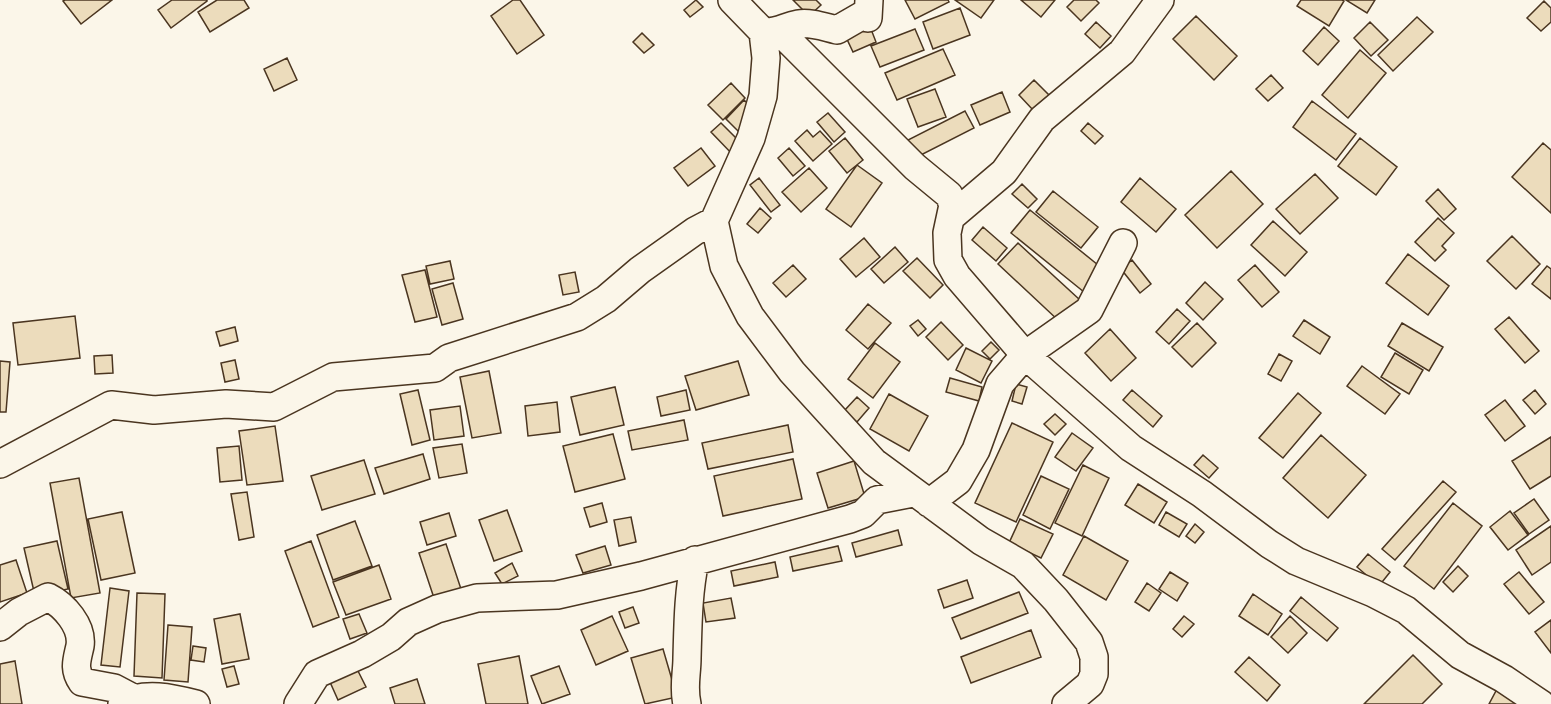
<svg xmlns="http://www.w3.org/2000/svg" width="1551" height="704" font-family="'Alegreya Sans',sans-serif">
<rect width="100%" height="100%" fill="#fbf6e9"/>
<path fill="#ecdcbc" stroke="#4a3520" stroke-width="1.5" d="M65,0H112L81,24L63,1Z
M172,0H207V1L171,28L158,10Z
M217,0H244L249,8L210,32L198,12Z
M513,0H520L544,35L517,54L491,16Z
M696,0L703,7L690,17L684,10Z
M793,0H816L821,5L809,16Z
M905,0H948L949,2L915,19Z
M955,0H994L981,18Z
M1021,0H1055L1041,17Z
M1074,0H1096L1099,3L1081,21L1067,7Z
M1301,0H1342L1344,1L1329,26L1297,6Z
M1346,0H1375L1367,13Z
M1544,1L1551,8V22L1541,31L1527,18Z
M960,8L970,35L933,49L923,22Z
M1196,16L1237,56L1214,80L1173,39Z
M1417,17L1433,32L1393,71L1378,55Z
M1096,22L1111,36L1100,48L1085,34Z
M1370,22L1388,40L1371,56L1354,38Z
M869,24L876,42L853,52L845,35Z
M1324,27L1339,41L1318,65L1303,51Z
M915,29L924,50L880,67L871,46Z
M642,33L654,45L644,53L633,42Z
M943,49L955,75L897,100L885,73Z
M1360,50L1386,73L1348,118L1322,95Z
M287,58L297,80L274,91L264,69Z
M1271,75L1283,88L1268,101L1256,89Z
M1034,80L1049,95L1033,110L1019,95Z
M731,83L745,98L723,120L708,105Z
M935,89L946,117L918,127L907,99Z
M1002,92L1010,112L980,125L971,105Z
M744,100L757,112L739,132L726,119Z
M1312,101L1356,134L1336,160L1293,127Z
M965,111L974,128L915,158L906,141Z
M828,113L845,132L834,142L817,122Z
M721,123L745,147L735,157L711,132Z
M1088,123L1103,136L1095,144L1081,131Z
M807,130L813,137L820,131L832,144L813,161L795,141Z
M845,138L863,160L847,173L829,151Z
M1360,138L1397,167L1376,195L1338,166Z
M1543,143L1551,150V213L1512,177Z
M701,148L715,166L688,186L674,168Z
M789,148L805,166L793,176L778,158Z
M857,165L882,183L851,227L826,209Z
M809,168L827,188L801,212L782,192Z
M1231,171L1263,204L1217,248L1185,215Z
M1315,174L1338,198L1300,234L1276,209Z
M759,178L780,205L771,212L750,185Z
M1140,178L1176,209L1156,232L1121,202Z
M1022,184L1037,199L1028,208L1012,194Z
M1438,189L1456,209L1444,220L1426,201Z
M1053,191L1098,227L1081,248L1036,212Z
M760,208L771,218L758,233L747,224Z
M1030,210L1103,269L1084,292L1011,233Z
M1438,218L1454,233L1442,246L1446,250L1435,261L1415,242Z
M1273,221L1307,252L1285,276L1251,245Z
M983,227L1007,248L996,261L972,240Z
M1512,236L1540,264L1516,289L1487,261Z
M864,238L880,257L856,277L840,259Z
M1018,243L1080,300L1060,322L998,264Z
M895,247L908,262L884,283L871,269Z
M1408,254L1449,286L1428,315L1386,283Z
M917,258L943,285L930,298L903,271Z
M1132,260L1151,284L1140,293L1121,269Z
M450,261L454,279L430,284L426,266Z
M793,265L806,279L786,297L773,283Z
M1255,265L1279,292L1262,307L1238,280Z
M1547,266L1551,269V299L1532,284Z
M425,270L437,317L415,322L402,275Z
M575,272L579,292L563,295L559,275Z
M1205,282L1223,299L1203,320L1186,303Z
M453,283L463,319L442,325L432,289Z
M868,304L891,323L868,349L846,330Z
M1177,309L1190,321L1169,344L1156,332Z
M75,316L80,358L18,365L13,323Z
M1509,317L1539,351L1525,363L1495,329Z
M918,320L926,329L918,336L910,326Z
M1304,320L1330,337L1320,354L1293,336Z
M941,322L963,345L948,360L926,337Z
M1197,323L1216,343L1192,367L1172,347Z
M1402,323L1443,347L1429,371L1388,346Z
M235,327L238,341L220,346L216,332Z
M1110,329L1136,358L1111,381L1085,353Z
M991,342L999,350L990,359L982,351Z
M875,343L900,362L873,398L848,379Z
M966,348L992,361L981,383L956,370Z
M1395,353L1423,370L1409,394L1381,377Z
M1279,354L1292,361L1281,381L1268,374Z
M112,355L113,373L95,374L94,356Z
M235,360L239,379L225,382L221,363Z
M0,361L10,362L6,412H0Z
M738,361L749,395L696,410L685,376Z
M1362,366L1400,394L1385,414L1347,386Z
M489,371L501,433L472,438L460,377Z
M950,378L982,387L979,401L946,392Z
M1016,384L1027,387L1022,404L1012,401Z
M615,387L624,425L580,435L571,397Z
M418,390L430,440L412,445L400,394Z
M686,390L690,410L661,416L657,397Z
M1132,390L1162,416L1153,427L1123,400Z
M1535,390L1546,404L1535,414L1523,400Z
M1298,393L1321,413L1283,458L1259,438Z
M889,394L928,416L909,451L870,429Z
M857,397L869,408L857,422L844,411Z
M1505,400L1525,426L1505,441L1485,415Z
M557,402L560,432L528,436L525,406Z
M460,406L464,436L434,440L430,410Z
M1055,414L1066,424L1055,435L1044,424Z
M684,420L688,440L632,450L628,431Z
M1012,423L1053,442L1016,522L975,503Z
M788,425L793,452L708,469L702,443Z
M275,426L283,481L247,485L239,431Z
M1072,433L1093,448L1076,471L1055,457Z
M613,434L625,479L575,492L563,446Z
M1321,435L1366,475L1328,518L1283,478Z
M1551,437V476L1530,489L1512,461Z
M462,444L467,473L439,478L433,448Z
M239,446L242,480L220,482L217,448Z
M423,454L430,479L384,494L375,468Z
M1203,455L1218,468L1209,478L1194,465Z
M793,459L802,499L723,516L714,476Z
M364,460L375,494L322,510L311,476Z
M854,461L865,497L828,508L817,473Z
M1083,465L1109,478L1082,536L1055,523Z
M1041,476L1069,489L1050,529L1023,515Z
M79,478L100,593L71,598L50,483Z
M1443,481L1456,492L1395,560L1382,549Z
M1138,484L1167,502L1154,523L1125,505Z
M247,492L254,537L239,540L231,494Z
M1534,499L1549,520L1529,534L1514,513Z
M602,503L607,522L590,527L584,508Z
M1453,503L1482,526L1434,589L1404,566Z
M507,510L522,551L494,561L479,520Z
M1510,511L1528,535L1508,550L1490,527Z
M122,512L135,573L101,580L88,519Z
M1166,512L1187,524L1179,537L1159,525Z
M449,513L456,536L427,545L420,522Z
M631,517L636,542L619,546L614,520Z
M1020,519L1053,534L1041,558L1009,543Z
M355,521L372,566L333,580L317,535Z
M1195,524L1204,532L1195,543L1186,536Z
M1551,526V562L1532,575L1516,550Z
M898,530L902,545L856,557L852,543Z
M1084,536L1128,561L1106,600L1063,575Z
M57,541L68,589L35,596L24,548Z
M311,541L339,617L313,627L285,551Z
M446,544L461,589L434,598L419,553Z
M605,546L611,565L583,573L576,555Z
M838,546L842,561L793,571L790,557Z
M1368,554L1390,572L1379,586L1357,567Z
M16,560L27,593L0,602V565Z
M775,562L778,577L734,586L731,571Z
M512,563L518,576L502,584L495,573Z
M379,565L391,599L346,615L333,582Z
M1458,566L1468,576L1453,592L1443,582Z
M1170,572L1188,583L1177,601L1159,589Z
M1519,572L1544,602L1529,614L1504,584Z
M967,580L973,598L944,608L938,590Z
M1147,583L1161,593L1149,611L1135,602Z
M110,588L129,591L120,667L101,665Z
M1019,592L1028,613L961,639L952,618Z
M137,593L165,594L162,678L134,676Z
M1253,594L1282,614L1268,635L1239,616Z
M1301,597L1338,628L1327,641L1290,611Z
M731,598L735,618L706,622L703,603Z
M633,607L639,623L625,628L619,612Z
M240,614L249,659L222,664L214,619Z
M359,614L367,633L350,639L343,619Z
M612,616L628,651L596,665L581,630Z
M1184,616L1194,624L1182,637L1173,629Z
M1290,616L1307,633L1288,653L1271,637Z
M1551,620V653L1535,632Z
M168,625L192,627L188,682L164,680Z
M1031,630L1041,657L971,683L961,657Z
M193,646L206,648L204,662L191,660Z
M663,649L677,697L645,704L631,658Z
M1413,655L1442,684L1422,704H1364Z
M519,656L528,704H486L478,664Z
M1249,657L1280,685L1267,701L1235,672Z
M15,661L22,704H0V664Z
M234,666L239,684L227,687L222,669Z
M559,666L570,694L542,704L531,676Z
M357,669L366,687L338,700L330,682Z
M417,679L425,704H395L390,688Z
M1497,689L1524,704H1489Z"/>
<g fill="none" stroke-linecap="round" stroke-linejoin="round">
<defs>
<path id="minor" d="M732,0L763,32L766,58L763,96L751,138L714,221L724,266L750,316L792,372L874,462L981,541L1023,565L1056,600L1089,642L1094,657V674L1090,684L1066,704
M764,32C781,32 785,26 798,24C811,22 824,27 837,30L863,15L868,18L869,0
M780,32L915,167L949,195L953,205L947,233L948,260L957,276L1025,355L1131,448L1202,494L1269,544L1296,561L1373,593L1406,610L1460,655L1504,679L1541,704
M951,217L1004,172L1042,119L1122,52L1160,0
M0,464L111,405L154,410L226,404L274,407L333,377L435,368L449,358L577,317L606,299L640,270L695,231L714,221
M929,503L958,481L976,450L1000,384L1025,355L1089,310L1123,243
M0,627L19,612L48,597C64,605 83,626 80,646C77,660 73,669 82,682L114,688L133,698
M122,704C144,691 173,698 196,704
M298,704L317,674L362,654L391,637L408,622L437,609L477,598L557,595L641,576L850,519L863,514L877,500L913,493
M687,704C683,687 687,674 687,658C688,624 688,594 695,560"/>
</defs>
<use href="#minor" stroke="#4a3520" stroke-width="30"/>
<use href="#minor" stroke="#fbf6e9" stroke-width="27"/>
</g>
</svg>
